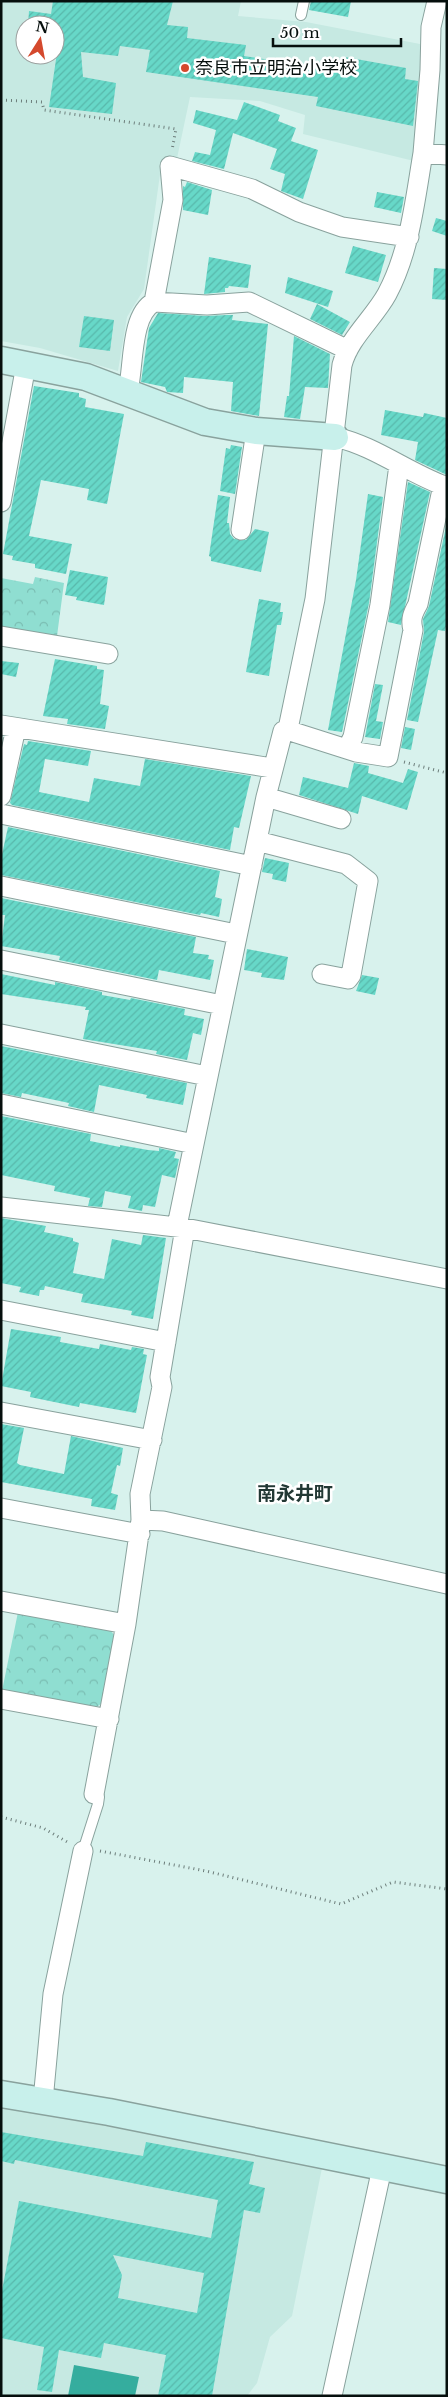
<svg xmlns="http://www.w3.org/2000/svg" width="448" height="2397" font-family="'Libre Baskerville','Noto Sans JP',serif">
<defs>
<pattern id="park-crowns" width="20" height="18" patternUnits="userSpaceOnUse" patternTransform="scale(1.25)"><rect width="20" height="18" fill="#8fded1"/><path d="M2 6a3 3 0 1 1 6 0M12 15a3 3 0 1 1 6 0" fill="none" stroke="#7abdb2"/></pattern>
<pattern id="building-hatch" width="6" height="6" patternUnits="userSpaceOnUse" patternTransform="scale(1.25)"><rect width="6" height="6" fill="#67d8c8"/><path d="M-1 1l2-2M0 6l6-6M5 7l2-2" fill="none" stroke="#58b8ab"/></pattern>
</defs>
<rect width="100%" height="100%" fill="#d8f2ed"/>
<path fill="#c6e9e2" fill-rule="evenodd" d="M1,1H241L238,16L306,22L420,44L425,70L414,161L303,134L305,115L260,101L190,97L176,163L162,160L144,289L127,317L118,371L40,348L1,341ZM25,25H55V55H25Z
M1,2108L167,2136L322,2168L292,2316L270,2337L257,2383L247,2396H1Z"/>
<path fill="url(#park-crowns)" d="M35,577L64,583L57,636L1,627V578L33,584Z
M18,1612L109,1629L116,1637L104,1702L95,1708L2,1691Z"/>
<path fill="#35ad9e" d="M74,2365L139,2377L135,2396H68Z"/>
<path fill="url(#building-hatch)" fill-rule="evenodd" d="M53,1H173L167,25L188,27L187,38L246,45L244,56L324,68L325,62L342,64L345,57L406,68L405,79L418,81L413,126L316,106L318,97L146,72L150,50L120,46L118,56L81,52L83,77L116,83L112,114L49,107L59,39L55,38V25H28L29,11L51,14Z
M311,1H351L348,17L309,10Z
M244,102L280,115L278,121L296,128L291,141L318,150L303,199L281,191L285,174L270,169L277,149L233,133L224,169L192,161L195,152L210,155L216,130L193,123L196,110L237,120Z
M187,182L212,190L208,215L183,210V186L185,187Z
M377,192L404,197L401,213L374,207Z
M436,218L447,221V236L432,231Z
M353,246L386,255L378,282L345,273Z
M209,257L251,265L248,288L229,286L228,288H225V292L204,294Z
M434,268L447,269V300L432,299Z
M288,277L333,291L328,307L285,293Z
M317,304L350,322L342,335L310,319Z
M158,313L206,316L227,315H233L232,320L268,324L259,416L231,411L233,382L184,377L183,393L167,392L165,387L141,382L149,328Z
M84,316L114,320L110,351L79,347Z
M294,336L330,354L328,388L305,387L300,419L284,417L287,396H289Z
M34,386L79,393V397L86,399L85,407L124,414L107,504L87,500L89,489L41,480L29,536L72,544L66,574L35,568V564L12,560L13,556L3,554Z
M385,410L423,417L424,413L447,418V475L415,460L418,442L381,435Z
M231,445L242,447L235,494L220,491L226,448L230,449Z
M408,482L430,492L401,625L388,622Z
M368,494L383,497L369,603L342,732L328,730L356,580Z
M218,495L230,497L227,523H229L230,534L234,539L246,540L255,529L269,532L261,572L211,561V557L209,556Z
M447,522V621L445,631L438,630L418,722L407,720L424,632L423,619L429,606Z
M70,570L108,577L104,605L76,600L77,597L65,595Z
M259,599L281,603L280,612H283L281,625H277L269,676L246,672Z
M55,659L97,666V669L104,670L100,704L109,706L105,729L67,724L68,719L43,716Z
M1,661L19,663L16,677L1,674Z
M375,684L383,685L376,721L383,722L380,739L365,737Z
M405,727L415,729L411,750L401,748Z
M28,741L91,751L88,766L45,759L39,792L89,802L94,778L140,786L145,759L251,776L239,828L234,827L230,850L12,805L10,803L24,744L27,745Z
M354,763L369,766L368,773L403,783L408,769L418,772L407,810L362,796L358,814L299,795L303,777L348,788Z
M8,827L220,871L215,897L222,899L219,917L201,913L200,915L1,875V859Z
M265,858L289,863L286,882L272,879L273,874L262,872Z
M1,898L196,937L193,953L209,955L208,959L214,960L210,980L159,970L157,980L59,960L60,956L1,946L5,915H1Z
M247,949L288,957L284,980L261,977L262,973L244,970Z
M1,974L55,985V982L102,992V995L130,1000L131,998L185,1009L184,1015L204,1019L201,1035L193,1033L187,1060L156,1054L157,1051L83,1039L89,1010H85L86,1007L1,994Z
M362,975L379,978L375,995L356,991Z
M1,1046L187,1083L183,1105L146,1098L147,1095L99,1085L94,1112L68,1106L69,1103L22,1093L21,1097L1,1093Z
M1,1116L91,1134L90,1141L120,1147V1145L148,1150L159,1151V1148L176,1152L174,1158L179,1159L175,1178L162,1175L155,1207L143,1205L142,1211L128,1208L131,1196L105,1191L102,1207L88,1206L90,1198L54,1191L55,1186L1,1175Z
M1,1218L46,1226L44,1232L73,1238V1241L79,1243L73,1273L104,1279L112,1239L141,1245L143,1235L166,1238L153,1319L131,1315L132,1311L81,1302L83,1294L45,1286L44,1290H40L39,1296L19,1292L21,1287L1,1283Z
M11,1329L61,1337L60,1342L99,1349L100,1344L131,1350L132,1347L144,1349L143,1354L147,1355L136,1413L80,1403L79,1407L64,1404L30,1397L31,1392L1,1386Z
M1,1424L24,1428L17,1463L20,1465L64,1474L71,1436L123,1448L120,1466L117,1465L111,1493L118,1495L115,1510L91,1506L92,1499L1,1482Z
M1,2132L143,2156L146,2142L254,2162L249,2184L265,2188L260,2213L244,2210L212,2396H158L166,2355L104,2343L101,2358L59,2350L52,2392L37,2390L44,2347L1,2338V2296L19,2201L211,2238L218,2200L15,2160L14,2164L1,2161ZM113,2255L204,2273L197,2313L118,2298L122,2275Z"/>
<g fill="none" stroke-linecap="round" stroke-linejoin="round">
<defs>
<path id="lane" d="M301,15L304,1
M83,1851L98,1804L99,1797L94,1794"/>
<path id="street" d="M437,1L431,27L430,70L423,153L447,155
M154,302L207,305L249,302L348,350
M128,391C134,366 130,315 154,302L173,200L170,166L252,189L299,212L342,227L409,237
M335,437C375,446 408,473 447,487
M1,502L26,365
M241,530L256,431
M1,636L108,654
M1,725L272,768
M290,731L356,752L388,757L413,630C410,619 413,613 418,604L443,485
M347,749L353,737L380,605L399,465
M1,796L16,728
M266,797L341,819
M1,814L252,866
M257,841L346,864L368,881L351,975L348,979L322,974
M1,886L236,934
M1,960L222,1005
M1,1034L207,1076
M1,1104L194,1144
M1,1207L185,1228L447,1279
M177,1226L266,797L283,731H290L289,724L315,599L342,365C349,338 374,318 387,294C410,251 415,200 423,153
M1,1310L166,1342
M1,1412L152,1440
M1,1508L140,1534
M141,1520L163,1521L447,1584
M1,1601L126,1624
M1,1699L109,1719
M94,1794L126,1624L141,1520L140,1494L162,1387L160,1377L185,1228
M44,2090L53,1994L83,1851
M332,2396L382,2168"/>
<path id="secondary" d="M1,360L86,377L205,422L256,431L335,437
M1,2094L109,2112L447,2180"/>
</defs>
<use href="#lane" stroke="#89a29d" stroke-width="12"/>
<use href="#street" stroke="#89a29d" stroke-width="21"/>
<use href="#secondary" stroke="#89a29d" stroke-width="29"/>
<path stroke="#6c7d7a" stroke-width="3" stroke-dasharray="1 4" stroke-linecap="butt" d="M1,100L42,102L44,110L176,129L172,150
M404,762L447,773
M1,1817L43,1828L69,1843
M100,1851L206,1871L341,1904L393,1882L447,1889"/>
<use href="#lane" stroke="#fff" stroke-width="10"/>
<use href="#street" stroke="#fff" stroke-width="19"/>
<use href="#secondary" stroke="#c8f0eb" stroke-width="26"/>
</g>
<circle fill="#d4492d" stroke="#fff" stroke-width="2" cx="185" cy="68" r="5"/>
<g text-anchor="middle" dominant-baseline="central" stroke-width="5" stroke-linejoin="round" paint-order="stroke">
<g font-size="18" fill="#060f0d" stroke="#fff" text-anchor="start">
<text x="195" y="68">奈良市立明治小学校</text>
</g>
<g font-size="19" font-weight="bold" fill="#223834" stroke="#fff">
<text x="295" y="1493">南永井町</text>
</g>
</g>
<rect width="448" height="2397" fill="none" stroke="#060f0d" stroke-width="5"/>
<g transform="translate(40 40) rotate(11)"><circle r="24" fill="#ffffff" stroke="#9b9f9e"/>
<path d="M0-4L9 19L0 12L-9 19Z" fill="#d4492d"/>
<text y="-8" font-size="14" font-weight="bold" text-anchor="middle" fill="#060f0d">N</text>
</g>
<path d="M273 38v8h128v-8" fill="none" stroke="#060f0d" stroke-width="2.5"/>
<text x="280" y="38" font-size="15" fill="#060f0d" stroke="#ffffff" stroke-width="4" paint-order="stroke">50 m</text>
</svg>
